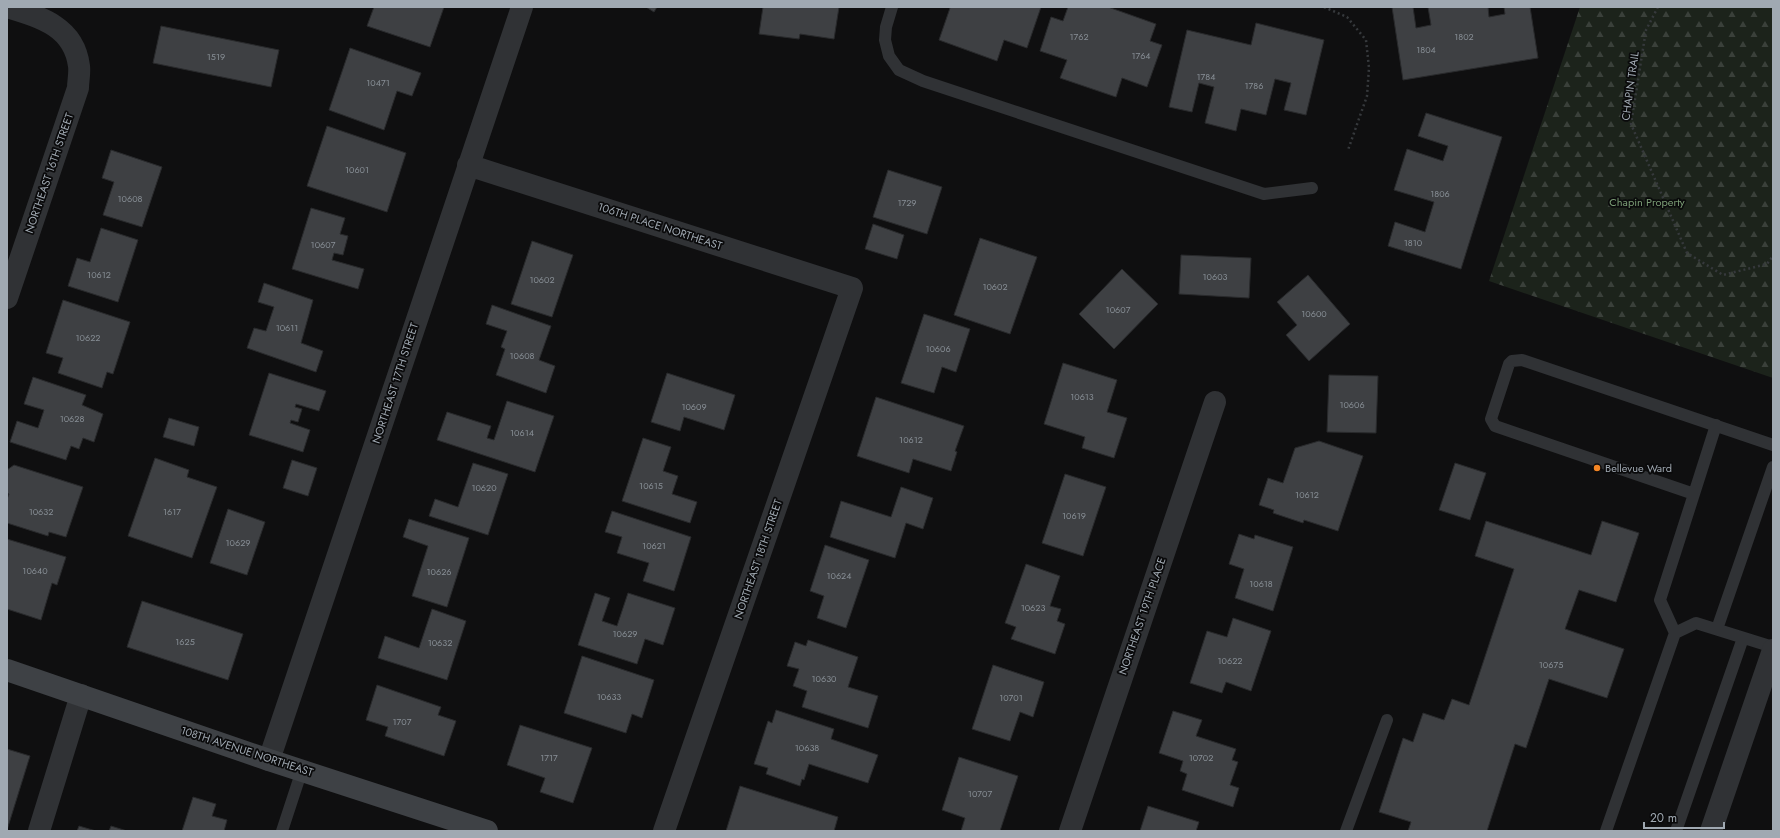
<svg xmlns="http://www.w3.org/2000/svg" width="1780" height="838" font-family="Jost,sans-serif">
<defs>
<pattern id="forest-firs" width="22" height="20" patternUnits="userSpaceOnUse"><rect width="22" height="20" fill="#1c231b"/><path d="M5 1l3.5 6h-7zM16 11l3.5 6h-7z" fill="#3a403a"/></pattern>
</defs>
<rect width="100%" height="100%" fill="#0f0f10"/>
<path fill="url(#forest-firs)" d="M1580,7H1773V378L1489,281Z"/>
<path fill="#3e4043" stroke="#292a2c" d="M374,7H444L430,47L367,26Z
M646,7H657L654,12Z
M763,7H839L834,39L800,34L799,39L759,34Z
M947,7H1041L1027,48L1004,40L997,61L939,40L950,8Z
M1068,7H1108L1156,24L1150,41L1162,45L1147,87L1122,78L1116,97L1060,78L1067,60L1040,51L1051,17L1063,21Z
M1392,7H1413L1416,28L1431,25L1428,7H1488L1489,17L1505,14L1504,7H1530L1538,58L1403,80Z
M1256,23L1324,40L1306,115L1284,110L1291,83L1275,79L1266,115L1241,109L1236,131L1205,123L1214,87L1199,83L1192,112L1169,107L1187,30L1251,45Z
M161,26L279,50L271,87L153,63Z
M350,48L421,73L412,96L397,91L384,130L329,110Z
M1426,113L1502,137L1461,269L1388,246L1395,222L1425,232L1434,202L1394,190L1407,149L1443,161L1448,146L1418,136Z
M327,126L406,153L387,212L307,186Z
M111,150L162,167L142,227L103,215L114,182L102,178Z
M888,170L942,187L927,234L873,217Z
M311,208L345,218L340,234L348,236L343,255L334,253L332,260L364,269L358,289L292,269Z
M873,224L904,235L897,259L865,249Z
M101,228L138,240L118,302L68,286L77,258L90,262Z
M980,238L1037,257L1010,334L954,315Z
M532,241L573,255L552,317L511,304Z
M1181,255L1251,258L1249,298L1179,294Z
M1122,269L1158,304L1114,349L1079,314Z
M1308,275L1350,324L1309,361L1286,335L1297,325L1277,302Z
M264,283L313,300L301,343L323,351L316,372L247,348L254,328L266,331L274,307L258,302Z
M63,300L130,322L113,374L107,372L102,388L58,373L63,358L46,353Z
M492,305L551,326L539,360L555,366L546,393L496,375L505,349L501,347L507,331L486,324Z
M924,314L970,329L956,372L942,367L934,393L901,383Z
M1063,363L1117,380L1107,412L1127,418L1114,458L1082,448L1085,437L1044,424Z
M269,373L326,391L319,411L296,404L295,407L302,409L298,422L291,420L290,423L310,430L303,452L249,435Z
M667,373L735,395L724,430L684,417L680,431L651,422Z
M1329,375L1378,376L1376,433L1327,432Z
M33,377L86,395L82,405L103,414L94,442L83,438L79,449L71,446L66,460L10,442L17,421L38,428L44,410L24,404Z
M876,397L964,426L955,451L957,452L951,471L913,459L909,473L857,456Z
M507,401L554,416L535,472L437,440L447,412L491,426L487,438L494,440Z
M169,418L199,427L194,446L163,437Z
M643,438L671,447L663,471L678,476L672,494L697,502L690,523L622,501Z
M1319,441L1363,456L1338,531L1304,520L1303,523L1273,513L1274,510L1259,505L1268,478L1283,483L1295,448Z
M155,458L189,470L187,477L217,487L192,558L128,536Z
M292,460L317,468L308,496L283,488Z
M473,463L508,474L488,535L429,516L435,499L458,507Z
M1455,463L1486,473L1470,520L1439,510Z
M14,465L83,487L66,537L49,532L48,536L7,523V499L9,494L7,493V470Z
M1065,474L1106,487L1083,556L1042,543Z
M901,487L933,498L923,529L906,523L895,558L830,537L841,501L891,517Z
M228,509L265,522L247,575L210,563Z
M612,511L691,537L674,591L643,581L649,563L617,553L622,537L605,532Z
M409,519L469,538L447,607L412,596L428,546L403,537Z
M1486,521L1591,555L1602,521L1639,533L1616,602L1579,590L1565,629L1624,649L1607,698L1549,679L1526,748L1515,744L1487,831H1408L1411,822L1379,812L1403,738L1413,742L1423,713L1444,720L1452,699L1469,705L1514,569L1475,556Z
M1239,534L1254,539L1255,535L1293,547L1273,611L1235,598L1244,569L1229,564Z
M7,539L66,557L57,585L52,583L41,620L7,609Z
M825,545L869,560L846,628L817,618L824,596L810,591Z
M1026,564L1060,576L1050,606L1061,609L1057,621L1065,624L1055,654L1011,639L1016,627L1005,623Z
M595,593L610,598L602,621L617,626L628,593L675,608L663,645L645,639L637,664L578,645Z
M142,601L243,634L228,680L127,647Z
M432,609L466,621L447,680L378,658L385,636L419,648Z
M1233,618L1271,631L1251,691L1226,682L1222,693L1190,683L1207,631L1227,637Z
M808,640L858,657L848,687L878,696L868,728L802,707L807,691L793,686L799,669L787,666L795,642L806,646Z
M582,656L654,680L642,718L632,714L626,733L564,713Z
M993,665L1044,682L1033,717L1020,712L1010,741L972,729Z
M377,685L441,707L438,715L456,721L444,756L385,736L388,727L366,720Z
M776,710L834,729L831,739L878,755L868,783L809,764L804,780L802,779L800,786L766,774L768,768L754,764L768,721L772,723Z
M1173,711L1202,720L1196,736L1236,749L1232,760L1238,762L1230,785L1239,788L1233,807L1182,790L1187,774L1180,771L1183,761L1159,753Z
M520,725L592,748L573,803L540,792L545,778L507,765Z
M7,749L30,756L7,830Z
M959,757L1018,776L1000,831H961L965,818L942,810Z
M740,786L838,817L834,831H726Z
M193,797L216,804L212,816L227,820L224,831H182Z
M1148,806L1199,822L1196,831H1140Z
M79,826L96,831H77Z
M111,826L127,831H109Z"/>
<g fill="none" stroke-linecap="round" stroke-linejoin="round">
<path stroke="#36393c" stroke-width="2.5" stroke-dasharray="2 3" stroke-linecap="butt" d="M1324,7L1347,17L1366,40L1369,68L1367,96L1348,150
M1658,7L1646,30L1631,124L1687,253L1723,275L1767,264L1773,256"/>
<path stroke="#303235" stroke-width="12" d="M892,7L886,27L885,40L889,56L899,70L923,81L1264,194L1312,188
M1694,494L1716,425
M1717,629L1773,467
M1675,633L1660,600L1694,494L1495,426L1491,419L1509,364L1512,361L1522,360L1773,445
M282,831L302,770
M1346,831L1387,720
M1606,831L1675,633L1696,623L1773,647
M1676,831L1743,638"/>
<path stroke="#303235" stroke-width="22" d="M7,7C40,17 74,26 79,66C80,73 78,81 78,88L7,298
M468,165L852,288L664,831
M269,760L522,7
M39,831L81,695
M1070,831L1215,402
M1711,831L1773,650"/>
<path stroke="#3e4145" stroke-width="22" d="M7,670L269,760L487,831"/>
</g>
<circle fill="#f38524" stroke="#0a0a0b" stroke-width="1.5" cx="1597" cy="468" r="4"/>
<g text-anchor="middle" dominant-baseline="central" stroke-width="3.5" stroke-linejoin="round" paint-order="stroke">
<g font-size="9" fill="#888f96">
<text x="1079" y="36">1762</text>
<text x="1464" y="36">1802</text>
<text x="1426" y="49">1804</text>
<text x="1141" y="55">1764</text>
<text x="216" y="56">1519</text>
<text x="1206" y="76">1784</text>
<text x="378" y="82">10471</text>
<text x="1254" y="85">1786</text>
<text x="357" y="169">10601</text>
<text x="1440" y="193">1806</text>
<text x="130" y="198">10608</text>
<text x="907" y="202">1729</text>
<text x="1413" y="242">1810</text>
<text x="323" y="244">10607</text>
<text x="99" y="274">10612</text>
<text x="1215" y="276">10603</text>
<text x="542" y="279">10602</text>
<text x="995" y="286">10602</text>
<text x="1118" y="309">10607</text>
<text x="1314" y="313">10600</text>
<text x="287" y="327">10611</text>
<text x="88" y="337">10622</text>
<text x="938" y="348">10606</text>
<text x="522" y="355">10608</text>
<text x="1082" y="396">10613</text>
<text x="1352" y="404">10606</text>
<text x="694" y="406">10609</text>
<text x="72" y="418">10628</text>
<text x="522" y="432">10614</text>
<text x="911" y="439">10612</text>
<text x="651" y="485">10615</text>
<text x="484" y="487">10620</text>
<text x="1307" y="494">10612</text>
<text x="41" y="511">10632</text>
<text x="172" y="511">1617</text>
<text x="1074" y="515">10619</text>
<text x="238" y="542">10629</text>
<text x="654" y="545">10621</text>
<text x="35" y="570">10640</text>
<text x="439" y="571">10626</text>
<text x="839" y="575">10624</text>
<text x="1261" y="583">10618</text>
<text x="1033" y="607">10623</text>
<text x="625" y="633">10629</text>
<text x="185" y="641">1625</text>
<text x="440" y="642">10632</text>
<text x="1230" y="660">10622</text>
<text x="1551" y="664">10675</text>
<text x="824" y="678">10630</text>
<text x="609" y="696">10633</text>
<text x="1011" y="697">10701</text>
<text x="402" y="721">1707</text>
<text x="807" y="747">10638</text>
<text x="549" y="757">1717</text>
<text x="1201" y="757">10702</text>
<text x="980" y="793">10707</text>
</g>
<g font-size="11" fill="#a0a9b2" stroke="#0a0a0b">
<text transform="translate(1630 86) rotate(-82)">CHAPIN TRAIL</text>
<text transform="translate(49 173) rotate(-71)">NORTHEAST 16TH STREET</text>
<text transform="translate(660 226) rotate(18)">106TH PLACE NORTHEAST</text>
<text transform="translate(395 383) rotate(-72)">NORTHEAST 17TH STREET</text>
<text transform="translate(758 559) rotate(-71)">NORTHEAST 18TH STREET</text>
<text transform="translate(1142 616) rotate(-71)">NORTHEAST 19TH PLACE</text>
<text transform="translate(247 751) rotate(18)">108TH AVENUE NORTHEAST</text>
</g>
<g font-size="11" fill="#7b9d76" stroke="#0a0a0b">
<text x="1647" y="202">Chapin Property</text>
</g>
<g font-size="11" fill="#a0a9b2" stroke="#0a0a0b" text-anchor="start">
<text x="1605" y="468">Bellevue Ward</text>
</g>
</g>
<rect width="1780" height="838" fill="none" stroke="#a0a9b2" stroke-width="16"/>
<path d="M1644 822v6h80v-6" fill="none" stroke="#a0a9b2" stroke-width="2"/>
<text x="1650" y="822" font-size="12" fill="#a0a9b2" stroke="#0a0a0b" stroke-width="3" paint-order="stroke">20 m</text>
</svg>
